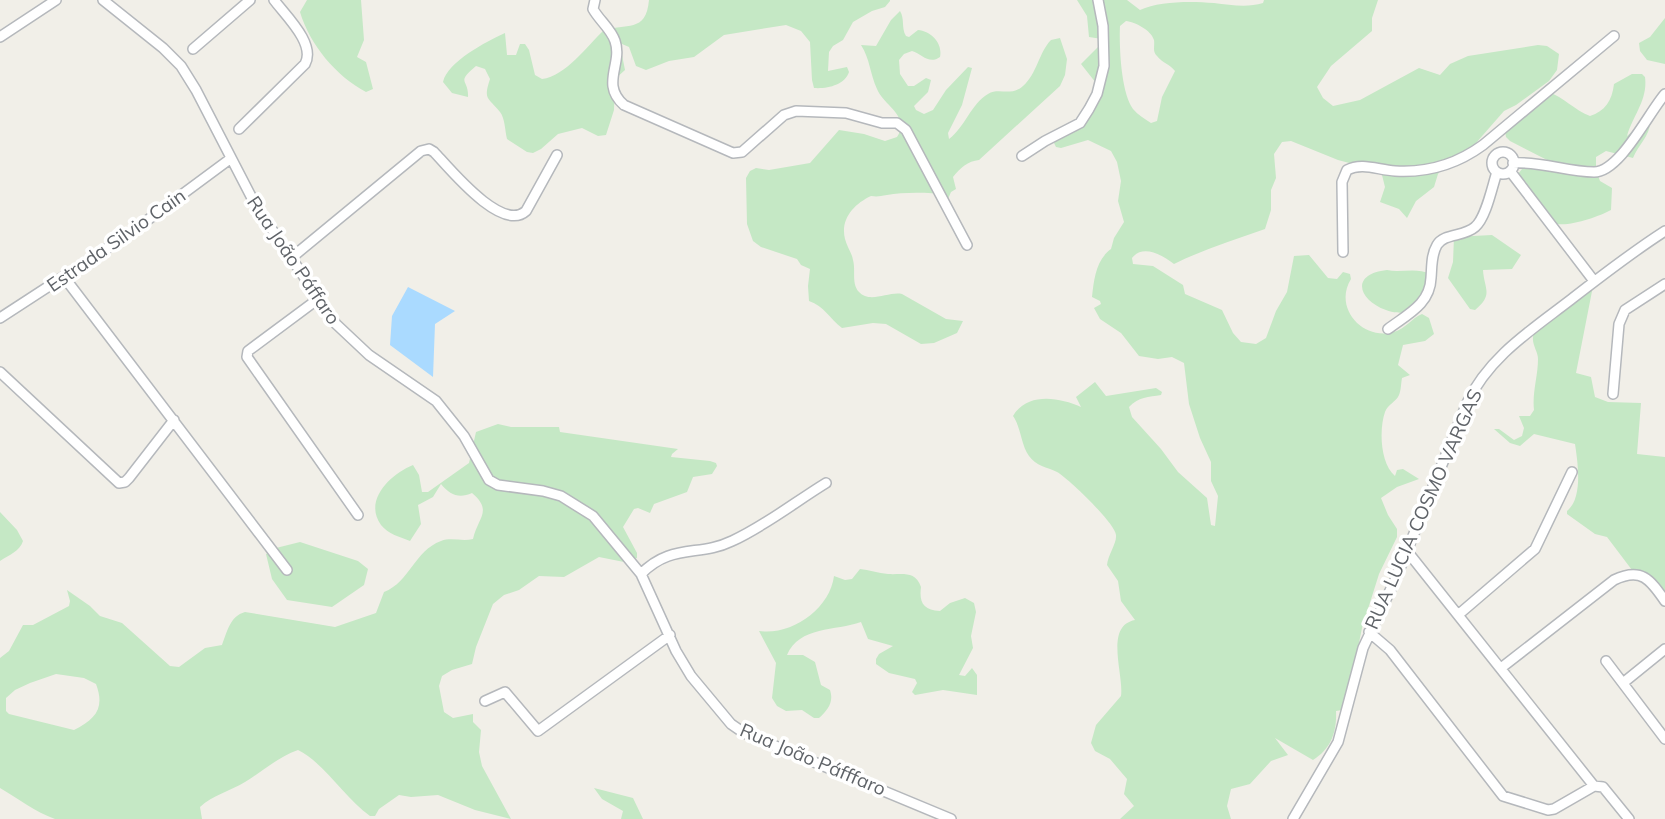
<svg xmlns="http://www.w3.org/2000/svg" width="1665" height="819" font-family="Mulish,sans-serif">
<rect width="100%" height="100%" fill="#f1efe8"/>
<path fill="#c5e8c5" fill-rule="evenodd" d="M307,0H361L364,40L357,57L366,62L373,89L366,92C336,76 310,45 300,12Z
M649,0H890V1L885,7L872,11L853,22L843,40L833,46L829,52L828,71L847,67L849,72C845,85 827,89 814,88L812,80L810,42L801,31L786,25L724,35L694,57L669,61L646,70L636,66L629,47L622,44L621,50L625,70L615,79L614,110L606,135L598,136L582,128L558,134L541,149L533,153L527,152L507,139C505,131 505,118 500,112C488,97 483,100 490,79L485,69L476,66C455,84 469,78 468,97L452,93L443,82C448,61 486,42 505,33L507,55H516L520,44H525L529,50L535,75L542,79C566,76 587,46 603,31C626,22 646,34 649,0Z
M1077,0H1127L1140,10C1159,1 1191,1 1214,3C1231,5 1247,8 1263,3L1264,0H1378L1372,18V31L1331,66L1317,87L1323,98L1333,106L1360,100L1419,68L1440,75L1450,64L1468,56L1538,45L1547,46L1559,54L1557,70L1549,81L1516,105L1504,111L1469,151L1446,163L1438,174L1434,187L1416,201L1407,218L1399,209L1380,202L1385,187L1382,175L1372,169L1338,160L1291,141L1282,142L1274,154L1276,178L1271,190V210L1265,229C1234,240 1202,250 1174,264C1162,255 1143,244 1132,258L1133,264L1153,266L1183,285L1185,294L1222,310L1233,333L1241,342L1256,344L1266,338L1276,311L1287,292L1294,256L1309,255L1328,278L1337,279L1343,272L1350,274L1351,279C1333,308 1363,341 1394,332C1405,329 1412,318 1422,314L1429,318L1434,334L1425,341L1403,345L1398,365L1410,375L1402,378C1401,383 1401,391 1399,395C1396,402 1388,404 1385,412C1379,429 1380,463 1395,476L1397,470L1403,469L1419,479L1397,487L1381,498L1388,515L1397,529V537L1379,574L1362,628L1350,687L1342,710L1336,711C1337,732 1331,749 1313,760L1275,738L1288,755L1271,761L1250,784L1231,789L1227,806L1231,819H1120L1134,806L1124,794L1127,779L1110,759L1095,751L1091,743L1096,725L1121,696C1124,674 1104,626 1135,620L1121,601L1118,581L1107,565C1108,555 1117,543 1116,535C1115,523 1068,478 1057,472C1047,467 1036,466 1029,456C1021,445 1021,427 1013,416C1027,392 1059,397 1081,407L1076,397L1095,382L1106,396L1156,388L1162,392L1161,395C1149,397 1138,397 1129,407L1132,417L1161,449L1178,472L1207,498L1211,525L1215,526L1218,496L1211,481V462L1200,438L1189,404L1184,363L1172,357L1158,359L1139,356L1121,333L1100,319L1094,308L1101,304L1100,301L1092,297C1094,279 1096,260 1111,249L1114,238L1124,222L1118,201L1121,181L1117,162L1111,151L1088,140L1061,148L1056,147L1054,143L1058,137L1085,116L1096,83L1081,64L1102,43V39L1089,37L1087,16ZM1126,21C1135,22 1151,30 1154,40C1155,46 1152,51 1157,56C1162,63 1170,64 1175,71L1162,97L1157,121L1151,123C1145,119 1138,115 1133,109C1121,93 1119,46 1120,26Z
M900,11C905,19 901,28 906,36L909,37L918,30C931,31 943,43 940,57C929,65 922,54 912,51L904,54L899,60L900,74L908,86H914L926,78L931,80L928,92L914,106L916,110L924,114L933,110L946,90L968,67L972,68L962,105L948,133L949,139C965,127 971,104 988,94C999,87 1011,97 1023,86C1037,74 1039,52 1051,40L1060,38L1067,59L1065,75L1060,86L979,160C968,161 960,168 953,177L956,189L951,192L948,199L945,195C930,192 903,192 887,195C880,196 878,197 871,196C854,204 840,219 845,239C847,247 852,253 853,260C856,271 851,283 859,292C870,304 889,291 902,294L946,319L963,321L957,333L934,343L921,344L886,324L873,323L842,328C830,319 824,306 809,301L808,286L810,269L801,265L797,259L761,247L753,241L747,224L746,178L750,171L756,168L769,170L810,163L839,130L864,134L885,141L897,137C911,116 884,106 877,89C870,74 870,59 861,45L876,46L891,20Z
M1665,18V64L1647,60L1640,51L1639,43L1650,37Z
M1632,74H1642L1645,77C1648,100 1633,115 1627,136L1642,123L1650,121C1651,135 1638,145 1633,158L1606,151L1596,157V170L1600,181L1612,188L1611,210C1598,217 1567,228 1553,223L1520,185L1518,174L1526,164L1549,161L1510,141L1506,137L1505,131L1548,92C1564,97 1574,110 1590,116C1605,111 1612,101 1614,84Z
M1492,235L1521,255L1512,269L1483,270C1484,289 1494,294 1475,310L1470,309L1448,278L1453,262L1454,237Z
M1387,270C1401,273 1417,267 1430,274L1431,285L1414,303L1409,313C1401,313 1393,313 1386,310C1358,300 1350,274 1387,270Z
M1594,281L1576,373L1591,377L1595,397L1608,402L1641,403L1637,454L1665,457V603L1647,579L1635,574L1607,537L1595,534L1567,514V511C1583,498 1578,464 1575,444L1534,434L1520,446L1510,443L1494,429H1499L1514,440L1522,436L1524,428L1519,416H1530L1534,410C1532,393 1538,376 1538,359C1538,352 1532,345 1533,337C1534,332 1536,331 1538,327Z
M498,424L511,427H559L560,432L678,449L672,454L671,457L710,461L716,463L717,466L712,474L693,477L687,492L654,504L650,513L638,508L634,509L623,527L637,553V558L624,562L599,557L564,577L539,576L519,590L504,595L493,604L476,647L472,664L452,670L442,676L439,686L444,712L453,718L473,714V722L481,730L479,752L482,766L511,819L475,810L438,795L411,797L399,795L379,809L375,816H370C344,797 323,762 298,750C278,757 263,771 245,782C230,791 213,795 200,807L202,819H55C35,812 19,799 0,788V658L9,651L23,625H33L69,606L70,601L67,590L90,606L100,616L122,623L170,666L179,667L205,648L222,645C227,632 230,616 245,612L335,627L376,613L384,592C410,582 414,551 441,541C452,537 462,542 473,539C478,517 493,511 472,493C459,499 450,495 441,484L433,497L418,505L421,524L410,541C400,537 388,534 381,525C363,500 391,474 413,465L419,475L422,492H428L469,463L476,432ZM56,674L84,678L96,684C105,708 96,719 74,730L9,714L6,711V698L15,690L30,683Z
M0,512L17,530L23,541C20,551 9,555 0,561Z
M300,542L358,561L368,569L364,585L332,607L287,600L272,579L266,554L276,548Z
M860,569C869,570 878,573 888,574C902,575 915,570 921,587C919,602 923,610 940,611L950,603L965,598L974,603L976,612L971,636L973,648L959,675L965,676L972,668L977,675V695L943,690L915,695L912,692L917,683L915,679L889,673L876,664V659L879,654L893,646L868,639L861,622C836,631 799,626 787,655H803L815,662L821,685L830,690C834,702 828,710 819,718H814L802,710L786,711L777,706L772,698L776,663L759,631C791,636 830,609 834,576L845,580L852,579Z
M594,788L633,798L643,819H621L623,811L602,799Z"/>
<path fill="#aadaff" d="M408,287L455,311L435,324L433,377L390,345L392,316Z"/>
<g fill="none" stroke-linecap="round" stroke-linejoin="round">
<defs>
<path id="minor" d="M103,0L163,48L181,66L196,90L256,206L336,324L369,355L436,401L464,436L489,480L498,485L543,491L561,496L593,516L641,574L676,651L691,676L731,724L744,733L951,819
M595,0L593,9C599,20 611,29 615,41C623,64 600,84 624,105L733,153L742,152L784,115L796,111L846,113L882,123H897L906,130L967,245
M0,37L56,0
M193,49L250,0
M239,129L305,64C316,44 286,16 274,0
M1492 163a11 11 0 1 1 22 0a11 11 0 1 1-22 0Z
M1022,156L1045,141L1080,123L1089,109L1097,94L1104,66L1103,26L1098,0
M1513,163C1541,161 1567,172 1594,172C1620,172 1649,112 1665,94
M1510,171L1594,281
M1343,252L1342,182L1347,170C1362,162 1378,170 1395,171C1427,173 1457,164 1483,145L1614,36
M290,259L421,151L429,149L434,152C450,169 502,233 526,211L557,155
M64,277L287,570
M318,299L248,351L247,357L358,515
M0,318L126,236L230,159
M1388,329C1408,314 1430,304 1431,278C1432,267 1431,255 1437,245C1444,233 1464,237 1475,227C1486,218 1492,187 1497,172
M0,372L119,483L125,482L129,478L174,420
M1613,394L1619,324L1625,310L1665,284
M1407,551L1594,786
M641,574C671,543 699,557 732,541C765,526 795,502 826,483
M1458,615L1535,549L1572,472
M1369,632L1390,650L1503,796L1548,810L1554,809L1594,786L1603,787L1629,819
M1606,661L1665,739
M1501,668L1614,580C1641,567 1650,579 1665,601
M1623,683L1665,649
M485,701L505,692L538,731L670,635
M1293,819L1338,742L1363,648L1396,578L1467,403C1489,357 1530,331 1569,301C1600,277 1632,252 1665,231"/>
</defs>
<use href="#minor" stroke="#b5b8bc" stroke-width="12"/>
<use href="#minor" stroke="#fff" stroke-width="9"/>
</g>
<g text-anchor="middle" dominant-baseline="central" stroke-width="7" stroke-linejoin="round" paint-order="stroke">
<g font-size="19" fill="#5f6368" stroke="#fff">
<text transform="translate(116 240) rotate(-35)">Estrada Silvio Cain</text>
<text transform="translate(294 260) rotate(56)">Rua João Páffaro</text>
<text transform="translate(1423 509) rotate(-66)">RUA LUCIA COSMO VARGAS</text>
<text transform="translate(813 759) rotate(23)">Rua João Páfffaro</text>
</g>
</g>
</svg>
